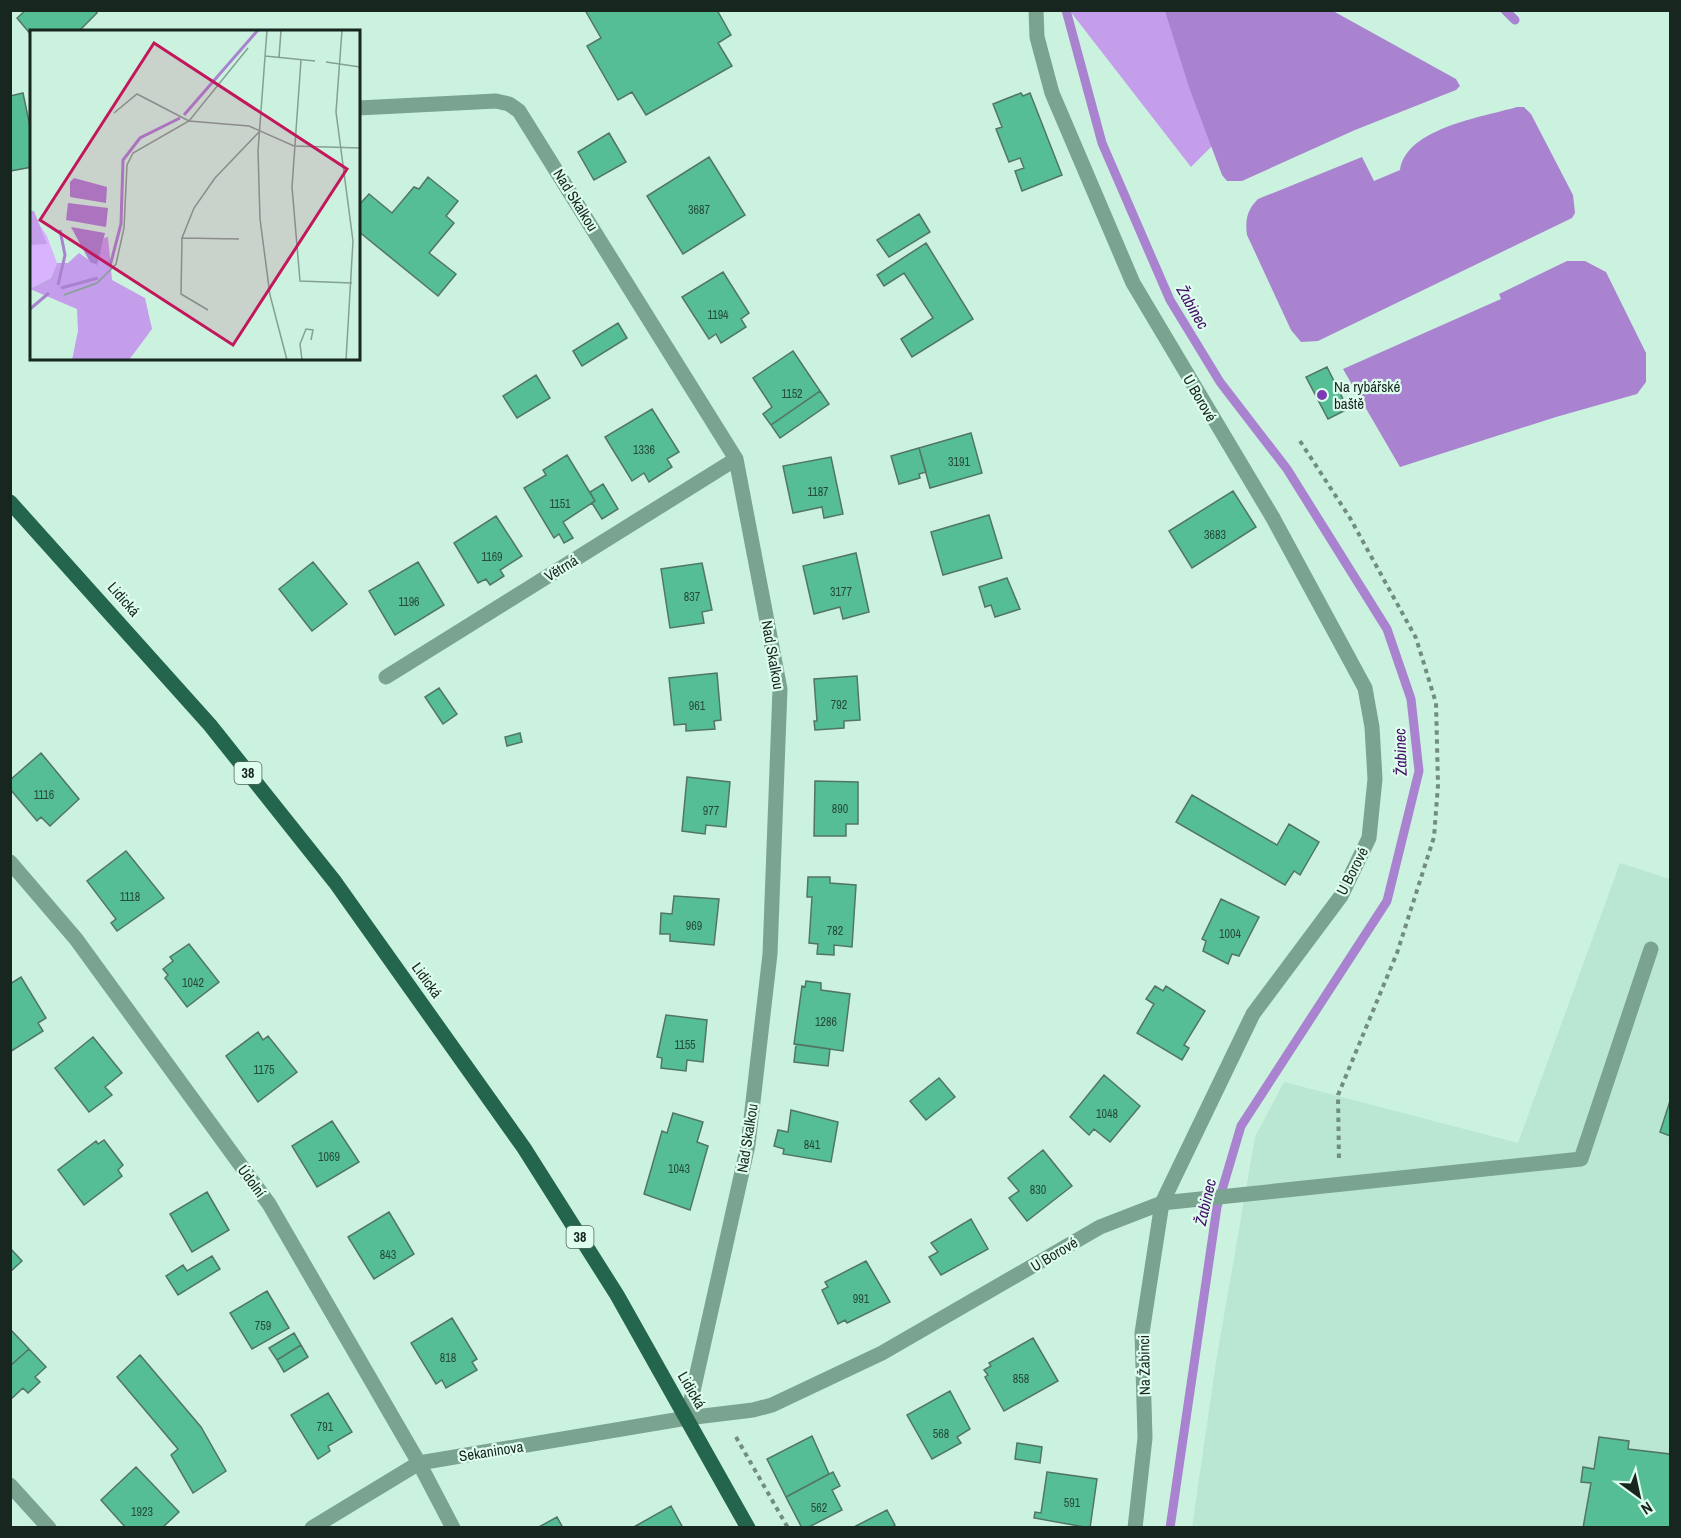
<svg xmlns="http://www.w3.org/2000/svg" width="1681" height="1538" font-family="'Archivo Narrow',sans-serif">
<rect width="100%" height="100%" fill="#cbf2df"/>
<path fill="#b9e7d1" d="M1620,863L1670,879V1527L1192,1528L1216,1362L1255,1137L1284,1082L1518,1143Z"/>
<path fill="#c49deb" d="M1070,11H1170L1213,145L1191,167Z"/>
<path fill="#a983cf" d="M1165,11H1333L1456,79L1460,86L1456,90L1355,130L1242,181H1227L1222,175L1190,90Z
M1517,107H1524L1531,114L1573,195L1575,213L1572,218L1318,341L1301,342L1291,330L1247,235C1245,220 1247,210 1258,199L1362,157L1374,181L1400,170C1406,128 1483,117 1517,107Z
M1567,261H1585L1606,272L1646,353V382L1637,394L1556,417L1400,467L1343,369L1501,299L1499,294Z"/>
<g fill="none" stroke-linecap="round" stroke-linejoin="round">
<path stroke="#a983cf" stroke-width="9" d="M1066,10L1102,143L1170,300L1220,382L1287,469L1387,629L1411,699L1419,771L1387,901L1241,1126L1217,1207L1170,1528
M1505,10L1515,20"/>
</g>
<path fill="#55be95" stroke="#527565" stroke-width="1.5" d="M26,10H95L97,13L78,32H32V36L17,18Z
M585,10H717L731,35L718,43L732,66L646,115L632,92L618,100L587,46L601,38Z
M23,93L32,136V167L10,171V96Z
M1021,93L1023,96L1030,93L1062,175L1022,191L1015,171L1024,168L1020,158L1009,162L996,129L1002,127L993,104Z
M609,133L626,162L594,180L578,152Z
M709,157L745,215L683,254L647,196Z
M428,177L458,201L446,216L454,223L429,253L456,274L438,296L358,231V206L369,194L392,213L414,187L419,189Z
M919,214L930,232L889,257L877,240Z
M926,243L973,319L912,357L901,339L933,318L904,273L884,286L877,275Z
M723,272L749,313L741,319L746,327L721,343L716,334L709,339L682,297Z
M618,323L627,338L582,366L573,351Z
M793,351L820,391L771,425L763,414L772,407L753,378Z
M1327,367L1348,409L1328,419L1306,377Z
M536,375L550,398L517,418L503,396Z
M820,391L829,404L780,438L771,425Z
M652,409L679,452L667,459L672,467L649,482L644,473L632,481L605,437Z
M971,433L982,473L930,488L919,448Z
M919,448L926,472L919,474L920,478L899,484L891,456Z
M567,455L595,501L563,522L573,538L564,543L559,534L554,538L524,488L546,475L543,470Z
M831,457L843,514L824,518L822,507L793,513L783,466Z
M603,484L618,509L602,519L592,503L595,501L590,492Z
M1233,491L1256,527L1192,568L1169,531Z
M989,515L1002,558L943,575L931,532Z
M496,516L522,556L500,570L504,576L490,585L486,579L478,583L454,543Z
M856,553L869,612L843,619L840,607L814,614L803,566Z
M313,562L347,604L312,631L279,589Z
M418,562L444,605L395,635L369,591Z
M702,563L712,610L702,612L704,623L670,628L661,569Z
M1007,578L1020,609L995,617L991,605L985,607L979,587Z
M717,673L721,720L714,721L715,729L686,731V724L674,725L669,678Z
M857,676L860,720L844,721V728L815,730L814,721H817L814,679Z
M439,688L457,714L443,724L425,697Z
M520,733L522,742L507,746L505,737Z
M41,753L79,799L50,826L41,817L37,821L10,789V780Z
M687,777L730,782L726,827L706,825L705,834L682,831Z
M815,781L858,782V824H846V836H814Z
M1192,795L1277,845L1289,824L1319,842L1300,875L1294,871L1285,885L1176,822Z
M126,851L164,898L117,931L111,923L116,919L87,881Z
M808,877H830V883L856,885L852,947L834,945V955L817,954L818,944L809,943L812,897H807Z
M674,896L719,899L714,945L670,941V934H660L661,913L672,914Z
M1221,899L1259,917L1239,956L1232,954L1228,964L1203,951L1206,941L1202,939Z
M189,944L219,982L187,1007L165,978L168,975L163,969L173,961L170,957Z
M21,977L46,1018L38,1023L43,1031L10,1052V984Z
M806,981L821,983V990L850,994L843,1051L794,1044L802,986L805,987Z
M1155,986L1163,991L1166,986L1205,1011L1184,1045L1189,1048L1182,1060L1137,1033L1154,1004L1146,999Z
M666,1015L707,1020L703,1062L687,1060L686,1071L661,1068L662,1058L657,1057Z
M258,1032L263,1040L268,1036L297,1072L258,1102L226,1056Z
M93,1037L122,1073L105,1087L112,1095L89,1112L55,1068Z
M796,1044L830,1049L828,1066L794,1062Z
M1104,1075L1140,1106L1110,1142L1094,1129L1089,1135L1070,1117Z
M939,1078L955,1097L926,1120L910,1101Z
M1670,1101V1136L1660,1132Z
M791,1110L838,1122L831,1162L783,1154L784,1149L774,1146L778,1130L788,1132Z
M673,1113L703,1122L697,1142L708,1146L690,1210L644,1194L662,1131L667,1133Z
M332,1121L359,1162L317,1187L292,1146Z
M104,1140L123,1165L118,1170L122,1176L84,1205L58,1170L96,1141L98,1144Z
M1043,1150L1072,1186L1027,1221L1009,1198L1019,1191L1008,1178Z
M207,1192L229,1230L192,1252L170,1214Z
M389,1212L414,1254L374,1279L348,1237Z
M971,1219L988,1249L941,1275L929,1257L938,1252L931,1243Z
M10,1248L22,1261L10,1272Z
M212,1256L220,1269L178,1295L166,1276L183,1265L187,1271Z
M866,1261L890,1302L847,1323L845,1320L838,1324L822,1290L828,1287L825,1282Z
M267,1291L289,1328L252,1349L230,1313Z
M452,1318L477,1359L472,1362L477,1370L446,1388L442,1380L436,1384L411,1343Z
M10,1329L29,1349L10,1366Z
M294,1333L301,1345L277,1360L269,1348Z
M1033,1338L1058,1381L1004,1411L985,1377L988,1375L984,1370L991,1366L989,1363Z
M301,1345L308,1357L284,1372L277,1360Z
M29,1349L46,1367L35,1377L40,1382L28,1393L23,1388L10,1400V1366Z
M140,1355L201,1427L226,1471L193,1493L171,1455L178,1449L117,1377Z
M950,1391L970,1429L957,1437L961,1443L932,1459L907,1415Z
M328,1393L352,1432L328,1446L330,1451L318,1459L291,1415Z
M812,1436L829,1474L786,1497L767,1459Z
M1599,1437L1629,1441L1628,1449L1670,1454V1528H1583L1591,1483L1581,1482L1583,1467L1594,1469Z
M1017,1443L1042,1447L1040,1463L1015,1459Z
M136,1467L179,1512L162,1528H126L101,1500Z
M833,1472L840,1486L832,1490L842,1510L807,1528H802L786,1497Z
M1047,1472L1097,1479L1090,1528L1034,1518L1035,1512L1041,1513Z
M671,1506L683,1528H632Z
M887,1510L895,1525L891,1528H852Z
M557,1517L563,1528H537Z"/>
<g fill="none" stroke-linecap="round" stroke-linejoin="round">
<path stroke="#728d80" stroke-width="4" stroke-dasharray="4.5 4.5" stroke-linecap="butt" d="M1300,441L1350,518L1416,638L1436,703L1438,785L1434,837L1397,953L1338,1095L1339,1162
M736,1437L788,1528"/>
<path stroke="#7aa390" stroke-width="15" d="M1036,10L1037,37L1052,93L1133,283L1273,518"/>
<path stroke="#7aa390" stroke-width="15" d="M358,108L496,101L509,104L519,111L736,459L780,689L770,954L748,1145L687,1418
M386,677L736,459
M10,862L76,939L269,1204L419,1463L453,1528
M10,1485L49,1528
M312,1528L419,1463L687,1418L753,1410L772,1405L882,1353L1100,1227L1162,1203L1581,1159L1651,949
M1135,1528L1145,1438L1142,1333L1162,1203L1253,1014L1341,896L1369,838L1375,779L1372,727L1365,688L1273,518"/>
<path stroke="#23664d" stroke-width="15" d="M10,502L210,725L335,882L524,1148L617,1295L748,1528"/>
</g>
<circle fill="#7c3bb0" stroke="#defdee" stroke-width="2" cx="1322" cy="395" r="6"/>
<g text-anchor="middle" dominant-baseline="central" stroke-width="4.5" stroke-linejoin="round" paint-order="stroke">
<g font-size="12" fill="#264c3c">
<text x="699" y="210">3687</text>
<text x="718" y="315">1194</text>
<text x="792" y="394">1152</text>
<text x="644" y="450">1336</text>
<text x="959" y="462">3191</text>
<text x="818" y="492">1187</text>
<text x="560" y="504">1151</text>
<text x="1215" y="535">3683</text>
<text x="492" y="557">1169</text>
<text x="841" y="592">3177</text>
<text x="692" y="597">837</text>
<text x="409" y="602">1196</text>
<text x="839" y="705">792</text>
<text x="697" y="706">961</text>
<text x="44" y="795">1116</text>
<text x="840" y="809">890</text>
<text x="711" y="811">977</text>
<text x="130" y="897">1118</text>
<text x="694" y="926">969</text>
<text x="835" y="931">782</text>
<text x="1230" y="934">1004</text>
<text x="193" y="983">1042</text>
<text x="826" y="1022">1286</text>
<text x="685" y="1045">1155</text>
<text x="264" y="1070">1175</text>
<text x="1107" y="1114">1048</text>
<text x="812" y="1145">841</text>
<text x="329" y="1157">1069</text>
<text x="679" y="1169">1043</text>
<text x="1038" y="1190">830</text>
<text x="388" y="1255">843</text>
<text x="861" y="1299">991</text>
<text x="263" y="1326">759</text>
<text x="448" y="1358">818</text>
<text x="1021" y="1379">858</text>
<text x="325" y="1427">791</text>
<text x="941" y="1434">568</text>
<text x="1072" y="1503">591</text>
<text x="819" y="1508">562</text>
<text x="142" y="1512">1923</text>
</g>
<g fill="#defdee" stroke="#53665d" stroke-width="1.5">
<rect x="234.5" y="762" width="27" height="22" rx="4.5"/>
<rect x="566.5" y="1226" width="27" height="22" rx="4.5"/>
</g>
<g font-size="14" font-weight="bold" fill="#17261f">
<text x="248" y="773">38</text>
<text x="580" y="1237">38</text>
</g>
<g font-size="15" fill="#17261f" stroke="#defdee">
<text transform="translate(576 200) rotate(58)">Nad Skalkou</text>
<text transform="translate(1200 398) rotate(60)">U Borové</text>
<text transform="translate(561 568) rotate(-32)">Větrná</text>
<text transform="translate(124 599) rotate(49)">Lidická</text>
<text transform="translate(773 655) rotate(80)">Nad Skalkou</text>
<text transform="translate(1352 871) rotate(-63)">U Borové</text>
<text transform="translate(427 980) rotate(54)">Lidická</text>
<text transform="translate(747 1138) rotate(-81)">Nad Skalkou</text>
<text transform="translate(252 1181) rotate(54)">Údolní</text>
<text transform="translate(1054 1254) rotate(-31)">U Borové</text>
<text transform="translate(1144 1365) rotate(-91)">Na Žabinci</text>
<text transform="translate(692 1390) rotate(60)">Lidická</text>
<text transform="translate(491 1451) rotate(-9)">Sekaninova</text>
</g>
<g font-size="15" fill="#17261f" stroke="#defdee" text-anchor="start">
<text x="1334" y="386">Na rybářské<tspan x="1334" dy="17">baště</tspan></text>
</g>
<g font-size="16" font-style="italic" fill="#440b68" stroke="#defdee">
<text transform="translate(1193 307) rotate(60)">Žabinec</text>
<text transform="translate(1400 752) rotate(-92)">Žabinec</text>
<text transform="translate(1205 1202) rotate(-77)">Žabinec</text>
</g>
</g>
<g transform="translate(30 30)">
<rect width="330" height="330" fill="#cbf2df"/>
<path d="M0,189H6L17,206L27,233L21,248L0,259Z" fill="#d8b4fe"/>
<path d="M0,181H4L17,214L0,215ZM78,207L82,250L115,268L122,299L99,330H42L48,301L47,279L0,259L21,248L27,233H38L49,223L66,235L74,208Z" fill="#c49deb"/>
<path d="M44,148L77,157L76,173L40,167V152ZM38,173L78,178L76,197L36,190ZM41,197L75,203L67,235L60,232Z" fill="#a983cf"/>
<path fill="none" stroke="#a983cf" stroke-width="3" d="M154,85L228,0M80,236L91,194L93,130L110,108L150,88M28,255L35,225L30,200M31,258L68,248M0,279L19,263"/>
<path fill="none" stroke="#83a092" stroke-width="1.5" d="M237,0L228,121L230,189L240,265L257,330M312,0L306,82L323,211L316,330M235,26L285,31M249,28L251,0M271,30L262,157L270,251L322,253M296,32L330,37M84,83L107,64L159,91L219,96L264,116L330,118M152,208L209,209M34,265L67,253L86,234L94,198L97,135L103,123L159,91L218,18M178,280L151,264L152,208L164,178L185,148L230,101M272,330L270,314L276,299L283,300L281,310"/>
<path fill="#c2185b" fill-opacity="0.15" stroke="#c2185b" stroke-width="3" d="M124,13L317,139L203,315L10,190Z"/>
<rect width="330" height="330" fill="none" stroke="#17261f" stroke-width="3"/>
</g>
<rect width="1681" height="1538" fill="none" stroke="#17261f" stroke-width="24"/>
<g transform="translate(1639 1496) rotate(147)" stroke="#defdee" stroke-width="4.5" paint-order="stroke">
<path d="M0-4.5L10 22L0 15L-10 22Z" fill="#17261f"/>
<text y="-9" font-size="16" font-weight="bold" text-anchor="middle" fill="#17261f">N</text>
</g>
</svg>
